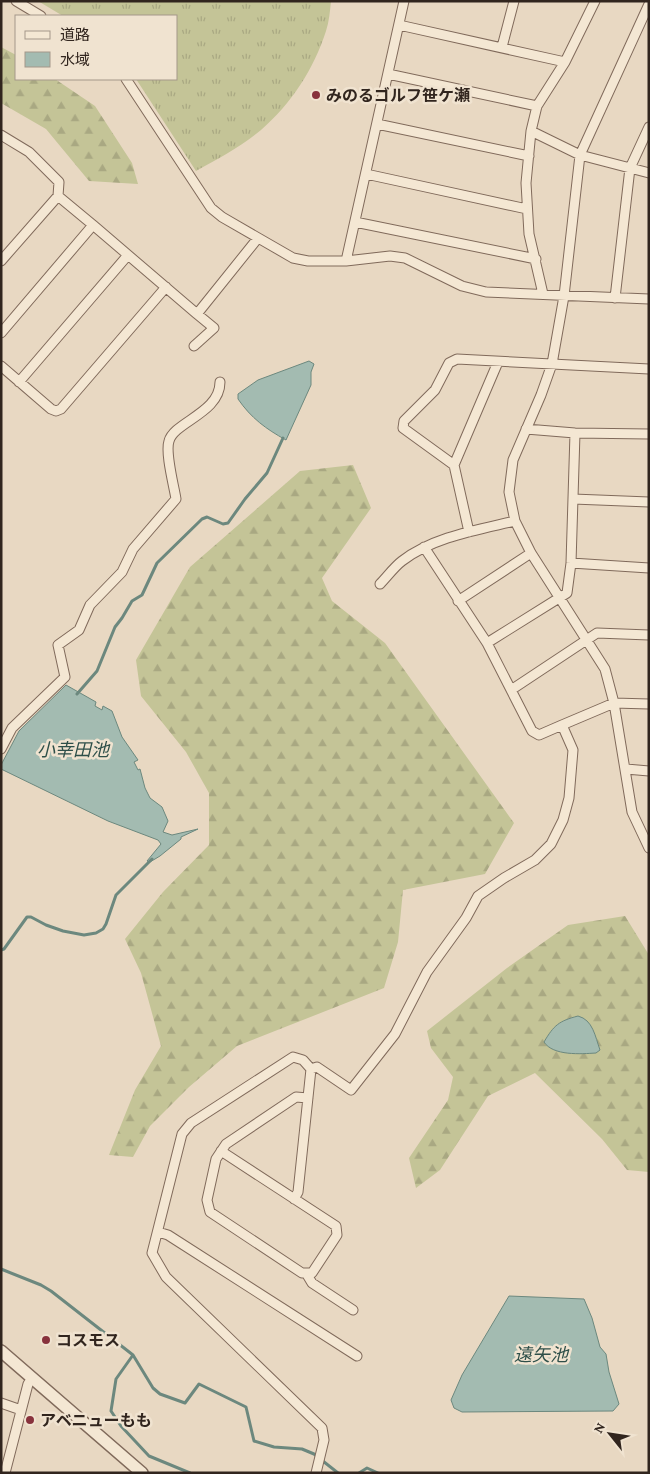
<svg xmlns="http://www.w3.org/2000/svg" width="650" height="1474" font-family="'Crimson Pro','Noto Sans JP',serif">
<defs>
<pattern id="grass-tufts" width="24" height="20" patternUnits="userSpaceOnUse" patternTransform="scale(1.25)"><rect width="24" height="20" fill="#c4c497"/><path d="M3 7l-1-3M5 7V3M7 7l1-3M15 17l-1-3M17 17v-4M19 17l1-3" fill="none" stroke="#a9a882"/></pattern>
<pattern id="forest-firs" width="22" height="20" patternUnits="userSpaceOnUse" patternTransform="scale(1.25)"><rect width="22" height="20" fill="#c4c497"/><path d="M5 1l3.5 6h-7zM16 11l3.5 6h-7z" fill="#a9a882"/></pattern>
</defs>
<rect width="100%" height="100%" fill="#e8d8c2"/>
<path fill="url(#grass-tufts)" d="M38,1H331C330,11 329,22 326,31C314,69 291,104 261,130C242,146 218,159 196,171L136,79H176V16H63Z"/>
<path fill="url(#forest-firs)" d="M1,47L16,55V79H55L95,106L132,163L138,184L89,181L46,129L1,103Z
M353,465L371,508L322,578L332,601L385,643L514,823L485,874L403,890L398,942L384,988L237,1046L189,1087L150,1126L133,1157L109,1155L135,1090L161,1046L141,973L125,939L163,892L209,845V793L186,752L141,696L136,660L190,567L300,471Z
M625,916L649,955V1172L627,1170L602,1139L535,1073L488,1096L440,1170L416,1188L409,1158L448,1100L453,1077L431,1048L427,1031L507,968L568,925Z"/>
<path fill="#a3bbb1" stroke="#6c887e" d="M309,361L314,364L311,372V385L286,440C266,429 251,418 238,399V394L258,380Z
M66,685L96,702L95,706L102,710L103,706L112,711L122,737L138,760L134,762L138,770L140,769L145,788L150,798L162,807L168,821L163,832L172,835L198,829L181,837V839L160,856L150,862L147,861L161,844L158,840L108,821L1,769V765L19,731Z
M578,1016C593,1020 595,1036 600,1050L596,1053C581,1054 553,1056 544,1042C554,1025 559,1021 578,1016Z
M509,1296L584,1299L592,1318L600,1347L606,1354L609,1372L619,1404L613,1411L462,1412L454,1408L451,1400L462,1375Z"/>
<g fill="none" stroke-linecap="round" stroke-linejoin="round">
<path stroke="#6c887e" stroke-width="3" d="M77,694L97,671L115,627L122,618L132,601L142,595L157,563L202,519L207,517L223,524L228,523L245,499L267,473L283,438
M1,950L4,949L27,917H31L46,925L63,931L84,935L96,933L103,929L106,924L116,895L152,859
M1,1269L41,1285L51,1291L133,1355L153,1388L160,1394L185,1403L199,1384L246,1407L254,1441L274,1447L302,1449L314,1454L338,1473
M133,1355L116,1379L111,1411L121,1426L149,1456L190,1473
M359,1473L367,1468L378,1473"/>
<defs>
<path id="minor" d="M16,1L41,16
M649,4L580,155L564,296L552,364L541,395L513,460L509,492L515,521L531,553L605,669L614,703L632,812L649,848
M399,25L565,62
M502,47L514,1
M388,74L537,106
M126,79L211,208L222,217L293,258L308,261H346L390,256L405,258L462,286L486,292L649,299
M377,124L529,156
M531,131L580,155L649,173
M1,135L29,152L59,182L58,196L93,225
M366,174L527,209
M355,222L536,259
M1,261L58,196
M346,261L404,1
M543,294L529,234L526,183L531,131L537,106L565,62L595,1
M615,298L630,168L649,127
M1,333L93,225L197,314L258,238
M194,346L214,328L197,314
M1,366L51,409L56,411L61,409L166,287
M19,382L128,255
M526,429L575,433L649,434
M454,465L498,362
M573,499L649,502
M469,532L454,465L403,428L404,421L435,390L449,363L457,359L649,369
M424,547L487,643L532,731L539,735L562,725
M571,563L649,568
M380,584C387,577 394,567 402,561C433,537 477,530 515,521
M458,601L531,553
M487,643L567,593L571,563L575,433
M511,690L597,633L649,635
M1,749L12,728L65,677L58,645L79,630L90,605L122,572L133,549L176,499C174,486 165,453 169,441C174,422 220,413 220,382
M626,769L649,771
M311,1069L317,1067L351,1090L395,1034L427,972L466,918L478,896L504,878L535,860L551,844L563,820L569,798L573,750L562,725L614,703L649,704
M221,1151L336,1226L337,1235L312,1273H302L210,1212L207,1200L216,1159L226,1144L296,1097L308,1098
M294,1199L298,1192L311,1069L303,1060L293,1057L191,1123L182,1134L152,1253L166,1277L322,1428L324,1440L316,1473
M158,1232L168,1235L357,1356
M306,1273L312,1283L353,1310
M1,1403L21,1410
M5,1473L28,1384L32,1378"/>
<path id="tertiary" d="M1,1351L142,1473"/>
</defs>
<use href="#minor" stroke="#806a5b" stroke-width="11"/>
<use href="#tertiary" stroke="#806a5b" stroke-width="14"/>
<use href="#minor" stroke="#f4e7d3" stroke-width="9"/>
<use href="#tertiary" stroke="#f4e7d3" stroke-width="11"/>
</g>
<g fill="#88323c" stroke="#f0e3d0" stroke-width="2">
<circle cx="316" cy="95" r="5"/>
<circle cx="46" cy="1340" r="5"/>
<circle cx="30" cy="1420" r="5"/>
</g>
<g text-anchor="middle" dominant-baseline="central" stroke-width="5" stroke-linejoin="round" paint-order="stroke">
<g font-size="16" font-weight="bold" fill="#31251e" stroke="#f0e3d0" text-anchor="start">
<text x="326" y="95">みのるゴルフ笹ケ瀬</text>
<text x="56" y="1340">コスモス</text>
<text x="40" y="1420">アベニューもも</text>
</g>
<g font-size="18" font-style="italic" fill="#2e4f49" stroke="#f0e3d0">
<text x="73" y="750">小幸田池</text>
<text x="541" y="1355">遠矢池</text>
</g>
</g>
<rect width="650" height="1474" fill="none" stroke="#31251e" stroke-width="5"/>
<rect x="15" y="15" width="162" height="65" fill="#f0e3d0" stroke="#a49789"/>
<rect x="25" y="31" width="25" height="8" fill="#f4e7d3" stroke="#a49789"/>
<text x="60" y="40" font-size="15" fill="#31251e">道路</text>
<rect x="25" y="52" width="25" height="15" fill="#a3bbb1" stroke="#a49789"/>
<text x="60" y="65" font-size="15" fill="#31251e">水域</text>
<g transform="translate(610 1434) rotate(300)" stroke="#f0e3d0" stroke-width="4" paint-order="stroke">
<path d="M0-4L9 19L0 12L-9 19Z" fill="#31251e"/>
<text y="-8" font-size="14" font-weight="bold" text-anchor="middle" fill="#31251e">N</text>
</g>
</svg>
